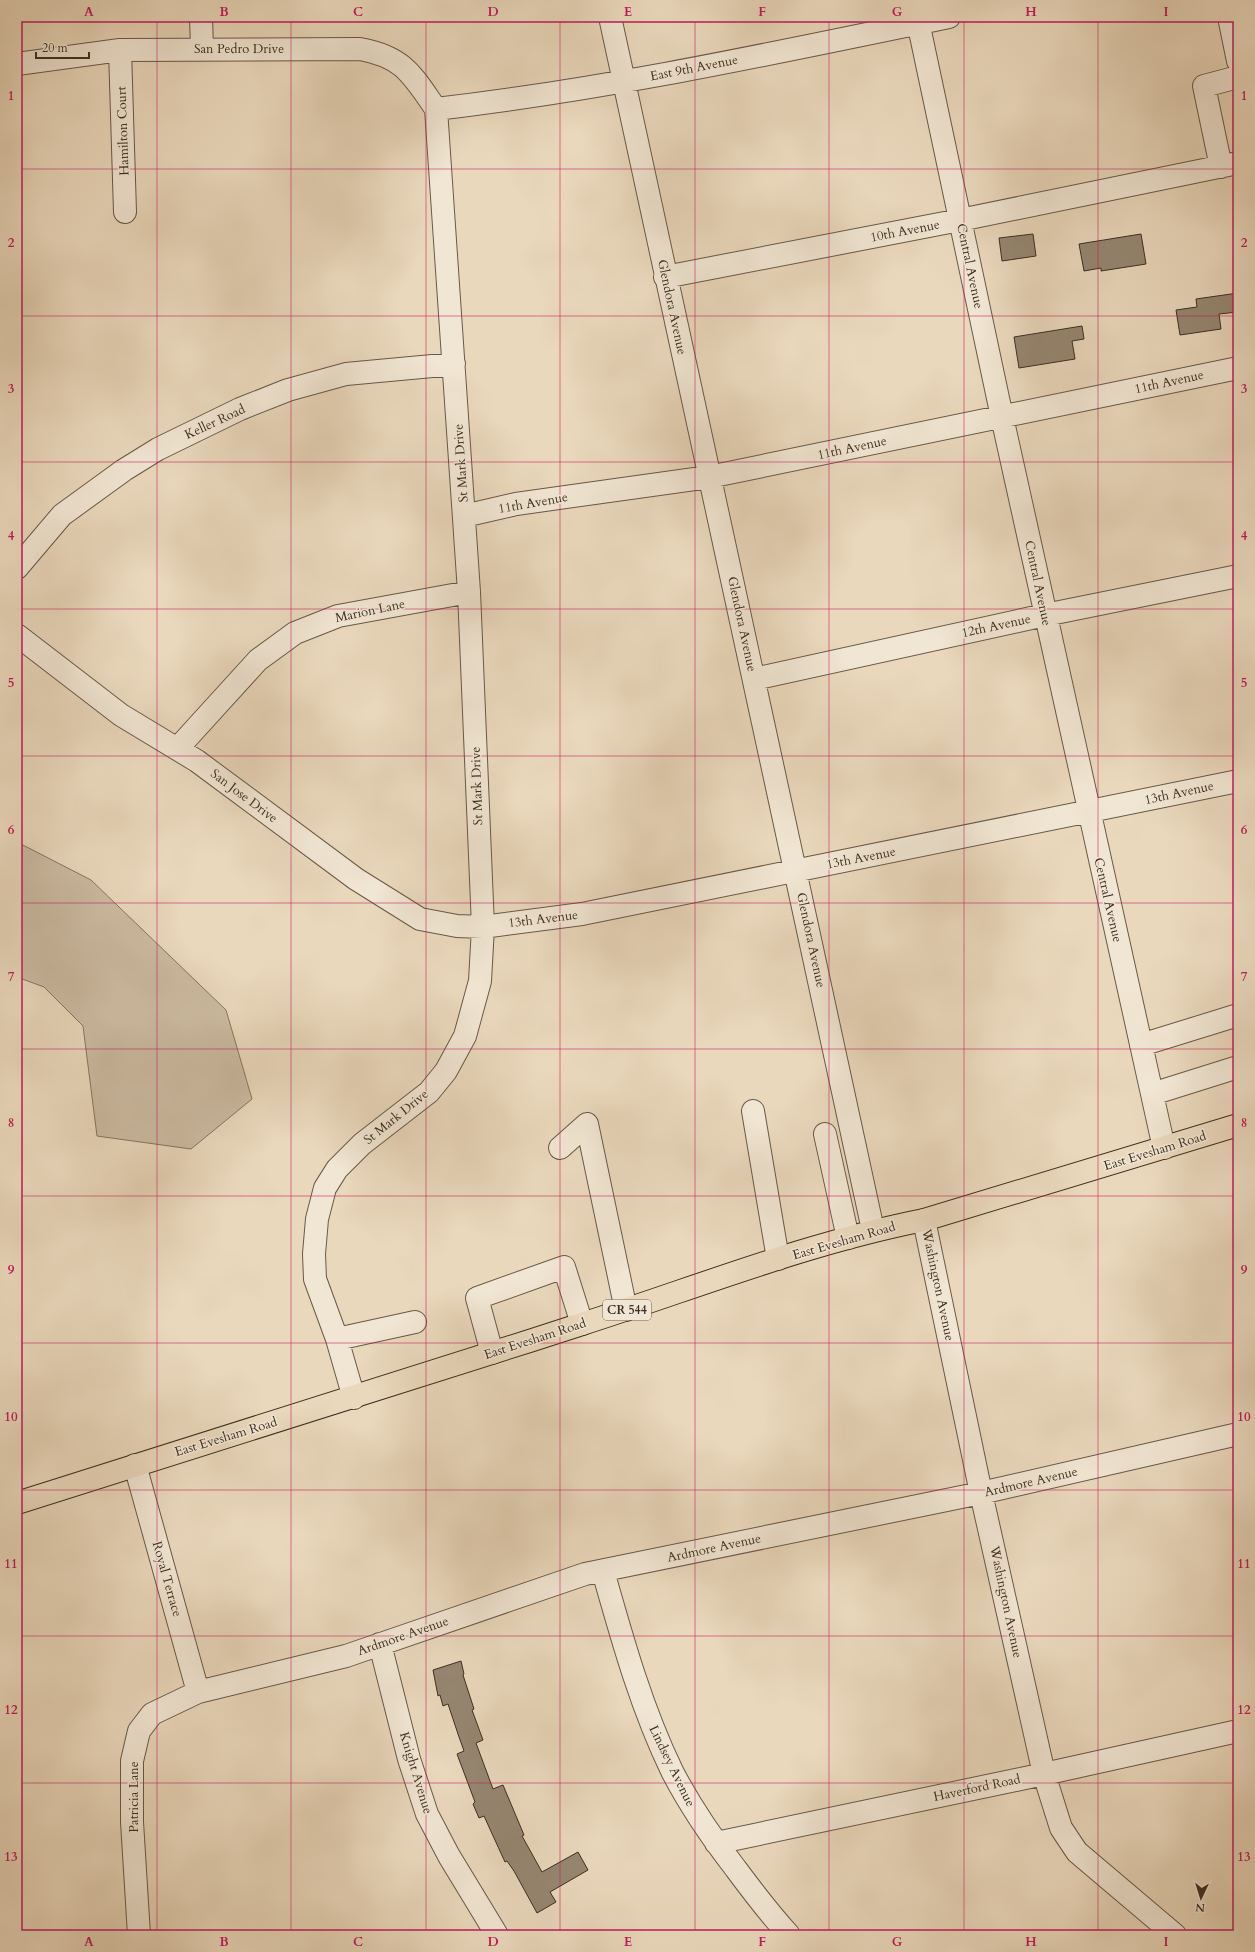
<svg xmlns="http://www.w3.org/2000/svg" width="1255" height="1952" font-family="Cardo,serif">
<rect width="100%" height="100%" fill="#ead8bc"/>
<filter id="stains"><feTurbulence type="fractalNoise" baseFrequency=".005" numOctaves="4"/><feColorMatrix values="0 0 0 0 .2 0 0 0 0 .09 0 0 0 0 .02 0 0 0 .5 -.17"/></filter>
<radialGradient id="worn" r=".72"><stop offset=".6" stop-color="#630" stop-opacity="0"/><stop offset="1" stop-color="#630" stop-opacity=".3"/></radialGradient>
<path fill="#ccbba2" stroke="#847562" d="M17,842L91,880L226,1010L252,1099L191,1149L97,1136L83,1026L44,987L17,977Z"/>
<path fill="#968772" stroke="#3c2f21" d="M1033,234L1036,256L1002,261L999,238Z
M1141,234L1146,264L1101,271V268L1084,271L1079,244Z
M1238,293V312L1219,314L1221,329L1180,335L1176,310L1197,307L1196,299Z
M1082,326L1084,339L1072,341L1075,359L1019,368L1014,337Z
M461,1661L464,1674L463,1675L474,1709L472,1710L483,1740L476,1743L493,1789L503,1785L524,1835L522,1836L542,1872L578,1852L588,1870L550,1892L556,1902L537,1913L514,1871L507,1861L505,1862L484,1816L479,1818L473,1804L475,1802L457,1754L464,1751L458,1734L448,1704L443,1706L440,1695L438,1696L433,1670Z"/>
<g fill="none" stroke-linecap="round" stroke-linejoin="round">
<defs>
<path id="minor" d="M201,17L202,49
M610,17L873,1230
M917,17L1002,417L1164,1148
M1229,17L1238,61
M120,50L125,212
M17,64L120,50L360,49C404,57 412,75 436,109
M436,109C609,89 779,52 949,17
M1221,167L1204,86L1238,77
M665,277L960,220L1238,163
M464,516L516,504L709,477L1238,368
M17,568L62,515L124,470L158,449L240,409L288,390L346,374L454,364
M17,635L121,715L197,761L356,879L420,919L457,926L483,927L582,914L1238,781
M754,679L1045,615L1238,576
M177,749L258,660L295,633L338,616L469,592
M1141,1045L1238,1015
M1152,1094L1238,1067
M753,1111L778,1259
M825,1134L848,1238
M560,1148L587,1124L626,1310
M924,1220L981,1493L1044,1774L1061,1828L1077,1852L1175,1935
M337,1339L415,1322
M492,1353L477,1298L564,1267L582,1324
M354,1398L337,1339L315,1279L314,1254L317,1219L325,1188L337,1169L362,1144L429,1092L446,1071L465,1036L480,981L483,927L469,592L436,109
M135,1465L198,1692
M603,1571C622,1638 641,1707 672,1771C690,1806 712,1838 736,1869C753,1892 770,1914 789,1935
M380,1644L409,1759L427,1814L449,1856L497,1935
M716,1843L1044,1774L1238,1731
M139,1935L132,1822V1761L139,1731L152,1714L198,1692L346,1656L585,1574L981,1493L1238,1434"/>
<path id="major" d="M17,1503C205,1443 394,1385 582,1324C695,1288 807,1243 924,1220L1238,1125"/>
</defs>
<use href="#minor" stroke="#685948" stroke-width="24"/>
<use href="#major" stroke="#3c2f21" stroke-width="24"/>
<use href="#minor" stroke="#f1e6d3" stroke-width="22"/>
<use href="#major" stroke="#ead8bc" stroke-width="22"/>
</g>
<path fill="none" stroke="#c2185b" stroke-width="1" stroke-opacity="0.55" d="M157,17V1935M291,17V1935M426,17V1935M560,17V1935M695,17V1935M829,17V1935M964,17V1935M1098,17V1935M17,169H1238M17,316H1238M17,462H1238M17,609H1238M17,756H1238M17,903H1238M17,1049H1238M17,1196H1238M17,1343H1238M17,1490H1238M17,1636H1238M17,1783H1238"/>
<g text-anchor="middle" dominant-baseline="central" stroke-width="3" stroke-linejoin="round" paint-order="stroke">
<rect fill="#f1e6d3" stroke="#726656" stroke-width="1" x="603" y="1300" width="48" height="20" rx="3"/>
<g font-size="12" font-weight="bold" fill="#3c2f21">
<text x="627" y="1310">CR 544</text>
</g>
<g font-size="13" fill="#3c2f21" stroke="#f1e6d3">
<text x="239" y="49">San Pedro Drive</text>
<text transform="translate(694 68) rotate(-11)">East 9th Avenue</text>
<text transform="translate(123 131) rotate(-92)">Hamilton Court</text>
<text transform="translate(905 231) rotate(-11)">10th Avenue</text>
<text transform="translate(970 266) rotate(78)">Central Avenue</text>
<text transform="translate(672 307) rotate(78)">Glendora Avenue</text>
<text transform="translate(1169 382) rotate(-12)">11th Avenue</text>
<text transform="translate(215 422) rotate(-25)">Keller Road</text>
<text transform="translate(852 448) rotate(-12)">11th Avenue</text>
<text transform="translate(461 463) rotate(-94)">St Mark Drive</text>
<text transform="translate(533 503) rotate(-10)">11th Avenue</text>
<text transform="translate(1038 583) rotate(78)">Central Avenue</text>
<text transform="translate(370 611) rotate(-12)">Marion Lane</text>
<text transform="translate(742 624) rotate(78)">Glendora Avenue</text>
<text transform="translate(996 626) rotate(-12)">12th Avenue</text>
<text transform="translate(477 786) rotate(-92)">St Mark Drive</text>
<text transform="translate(1179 793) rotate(-12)">13th Avenue</text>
<text transform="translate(244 796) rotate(37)">San Jose Drive</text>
<text transform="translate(861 858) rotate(-11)">13th Avenue</text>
<text transform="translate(1108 900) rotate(77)">Central Avenue</text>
<text transform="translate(543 919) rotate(-7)">13th Avenue</text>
<text transform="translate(811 940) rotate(78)">Glendora Avenue</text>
<text transform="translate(396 1117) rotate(-39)">St Mark Drive</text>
<text transform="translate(1155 1151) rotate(-17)">East Evesham Road</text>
<text transform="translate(844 1241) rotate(-16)">East Evesham Road</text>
<text transform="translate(938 1285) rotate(78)">Washington Avenue</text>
<text transform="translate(535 1339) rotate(-18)">East Evesham Road</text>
<text transform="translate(226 1437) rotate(-17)">East Evesham Road</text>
<text transform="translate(1031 1482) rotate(-13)">Ardmore Avenue</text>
<text transform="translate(714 1548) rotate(-12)">Ardmore Avenue</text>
<text transform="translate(167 1579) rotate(74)">Royal Terrace</text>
<text transform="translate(1006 1602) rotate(78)">Washington Avenue</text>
<text transform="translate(403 1636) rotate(-19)">Ardmore Avenue</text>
<text transform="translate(672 1766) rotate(64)">Lindsey Avenue</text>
<text transform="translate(416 1773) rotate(73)">Knight Avenue</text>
<text transform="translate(977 1788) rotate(-12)">Haverford Road</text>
<text transform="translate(134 1797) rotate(-90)">Patricia Lane</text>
</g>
</g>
<rect width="1255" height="1952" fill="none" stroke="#ead8bc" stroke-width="44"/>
<g transform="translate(1201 1898) rotate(184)" stroke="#f1e6d3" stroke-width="3" paint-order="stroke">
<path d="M0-3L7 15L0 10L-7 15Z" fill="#3c2f21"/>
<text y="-6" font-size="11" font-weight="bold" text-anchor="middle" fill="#3c2f21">N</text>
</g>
<path d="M36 52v6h53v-6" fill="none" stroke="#3c2f21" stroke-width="2"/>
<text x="42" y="52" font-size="12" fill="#3c2f21" stroke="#f1e6d3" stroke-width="3" paint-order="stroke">20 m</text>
<rect x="22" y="22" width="1211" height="1908" fill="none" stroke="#c2185b" stroke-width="1.5"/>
<g font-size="13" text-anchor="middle" font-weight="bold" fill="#c2185b">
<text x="89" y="16">A</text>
<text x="224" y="16">B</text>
<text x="358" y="16">C</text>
<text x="493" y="16">D</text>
<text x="628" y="16">E</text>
<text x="762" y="16">F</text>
<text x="897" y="16">G</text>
<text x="1031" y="16">H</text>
<text x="1166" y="16">I</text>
<text x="11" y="100">1</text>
<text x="1244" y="100">1</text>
<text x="11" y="247">2</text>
<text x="1244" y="247">2</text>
<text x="11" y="393">3</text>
<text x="1244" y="393">3</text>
<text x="11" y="540">4</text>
<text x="1244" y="540">4</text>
<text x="11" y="687">5</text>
<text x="1244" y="687">5</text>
<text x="11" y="834">6</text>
<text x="1244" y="834">6</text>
<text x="11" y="981">7</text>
<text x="1244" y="981">7</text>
<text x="11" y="1127">8</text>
<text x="1244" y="1127">8</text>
<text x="11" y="1274">9</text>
<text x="1244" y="1274">9</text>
<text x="11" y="1421">10</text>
<text x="1244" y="1421">10</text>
<text x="11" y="1568">11</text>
<text x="1244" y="1568">11</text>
<text x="11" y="1714">12</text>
<text x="1244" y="1714">12</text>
<text x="11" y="1861">13</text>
<text x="1244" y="1861">13</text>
<text x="89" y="1946">A</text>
<text x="224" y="1946">B</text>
<text x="358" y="1946">C</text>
<text x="493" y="1946">D</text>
<text x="628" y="1946">E</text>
<text x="762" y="1946">F</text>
<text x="897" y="1946">G</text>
<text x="1031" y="1946">H</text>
<text x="1166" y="1946">I</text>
</g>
<rect width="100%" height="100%" filter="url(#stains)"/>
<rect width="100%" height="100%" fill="url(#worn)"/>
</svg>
